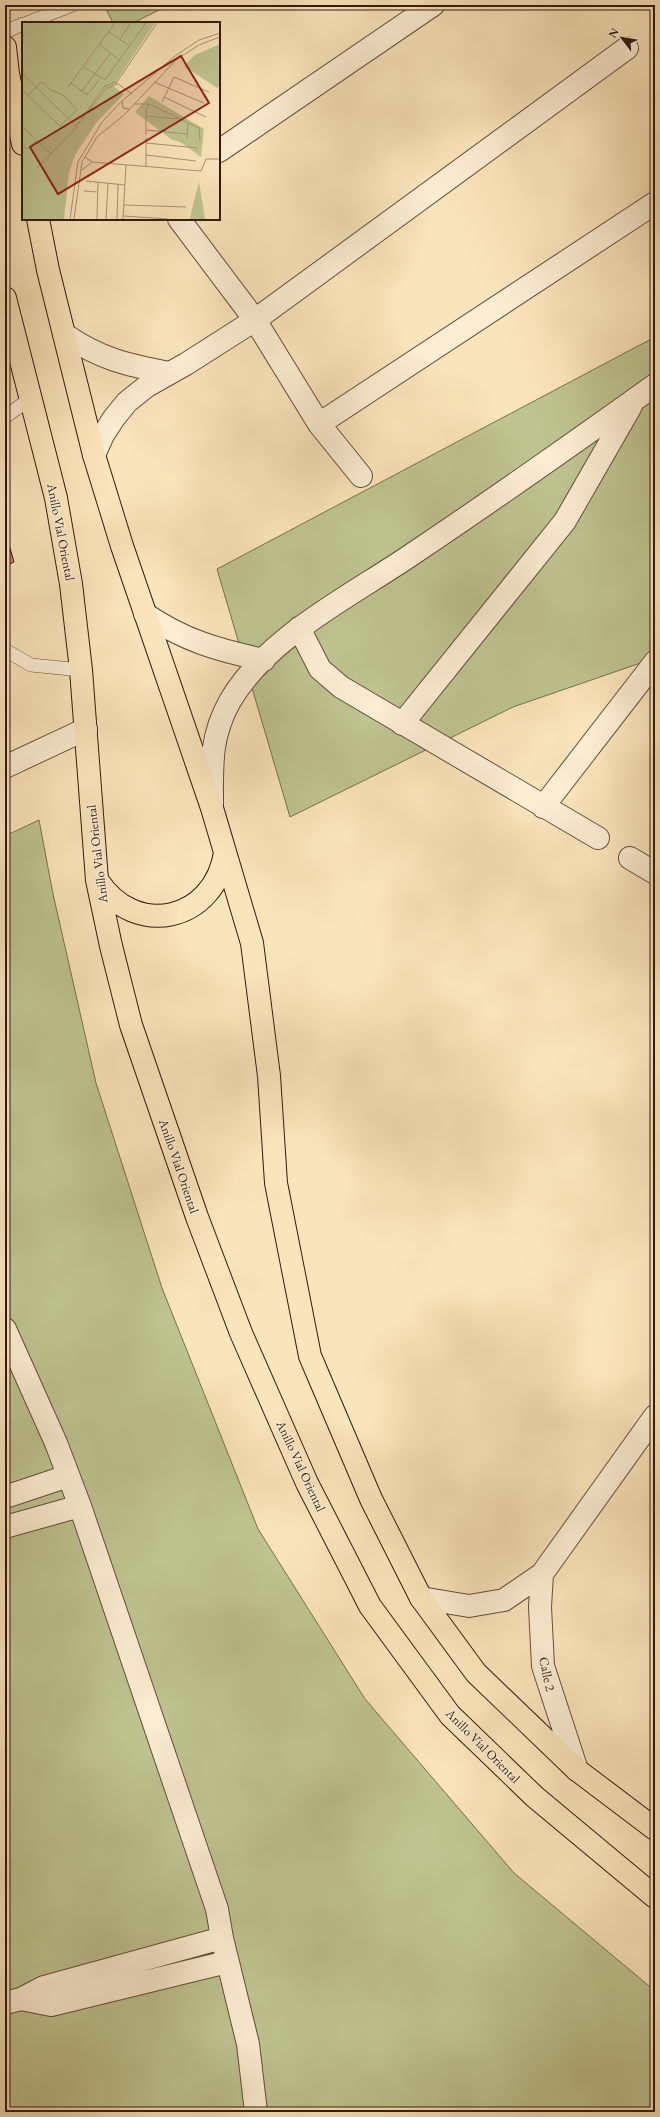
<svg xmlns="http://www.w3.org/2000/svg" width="660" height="2117" font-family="'EB Garamond',serif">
<rect width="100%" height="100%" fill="#fae4bb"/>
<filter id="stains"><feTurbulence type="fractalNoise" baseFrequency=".005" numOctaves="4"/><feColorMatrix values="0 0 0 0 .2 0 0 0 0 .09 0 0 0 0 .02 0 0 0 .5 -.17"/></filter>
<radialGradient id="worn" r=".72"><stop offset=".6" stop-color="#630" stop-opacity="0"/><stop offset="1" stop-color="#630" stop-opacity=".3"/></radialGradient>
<path fill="#bec491" stroke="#786f4f" d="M104,5H169L133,23H113Z
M655,337V658L513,707L290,817L217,569Z
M39,820L53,894L96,1083L162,1288L258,1529L365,1699L514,1873L655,1991V2112H5V836Z"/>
<path fill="#d08278" stroke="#331a0d" d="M5,531L14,562L5,566Z"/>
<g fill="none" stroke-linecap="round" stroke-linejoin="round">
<defs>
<path id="service" d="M27,23L72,5
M5,32L23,24
M5,417L31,398
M5,650L31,665L81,670"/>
<path id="minor" d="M219,151L433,5
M179,219L255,320L319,424L361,476
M64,334C100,359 127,365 169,373
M319,424L655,203
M94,455L103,435L114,418L127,402L147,386L186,364L255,320L627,48
M145,614C185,641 218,650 264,660
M299,628L320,669L341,687L598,838
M402,724L565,521L631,406
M5,767L86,729
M212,803C212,764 210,737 230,701C267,637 351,596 411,555C493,500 574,443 655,385
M543,807L655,662
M630,858L655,873
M5,1329L56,1443L80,1506L217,1909L222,1938L248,2044L256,2112
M5,1497L68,1476
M5,1527L80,1506
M542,1574L540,1607L543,1666L577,1770
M421,1598L469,1606L504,1600L542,1574L655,1416
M21,1999L51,2005L227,1962
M5,2003L21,1999L44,1987L222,1938"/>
<path id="trunk" d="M5,47L8,74L23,144
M38,219L48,270L94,455L122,546L212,808L252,943L269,1076L276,1183L310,1356L371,1499L421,1598L476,1673L577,1770L655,1829
M5,298L56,498L71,584L81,670L97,880L111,946L131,1025L197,1217L241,1333L307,1483L370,1606L450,1715L535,1797L655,1897
M98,881C136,939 214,921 225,853"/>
</defs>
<use href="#service" stroke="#654c38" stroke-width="14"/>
<use href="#minor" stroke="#654c38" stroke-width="24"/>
<use href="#trunk" stroke="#331a0d" stroke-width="24"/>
<use href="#service" stroke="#fcedd3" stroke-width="13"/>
<use href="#minor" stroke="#fcedd3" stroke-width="22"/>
<use href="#trunk" stroke="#fae4bb" stroke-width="22"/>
</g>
<g text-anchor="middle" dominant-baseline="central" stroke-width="3" stroke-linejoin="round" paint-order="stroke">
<g font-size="13" fill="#331a0d" stroke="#fcedd3">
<text transform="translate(61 532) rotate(79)">Anillo Vial Oriental</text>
<text transform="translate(97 854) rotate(-97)">Anillo Vial Oriental</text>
<text transform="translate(179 1166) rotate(71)">Anillo Vial Oriental</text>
<text transform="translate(301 1466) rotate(65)">Anillo Vial Oriental</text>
<text transform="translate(547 1674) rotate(78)">Calle 2</text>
<text transform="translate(483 1746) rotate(45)">Anillo Vial Oriental</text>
</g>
</g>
<g transform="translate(22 22)">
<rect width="198" height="198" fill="#fae4bb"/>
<path d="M0,1H133L91,64L102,72L74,101L53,133L47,151L42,197H0ZM198,22V63L195,66L162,44L173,33ZM127,74L182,107L179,135L160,121L149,117L113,90ZM177,160L183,197H168L170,187Z" fill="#bec491"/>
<path fill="none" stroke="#aa9375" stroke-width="1" d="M87,10L108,24M98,17L109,1M78,23L97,38M62,45L83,58L124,1M0,51L55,105M132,60L182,81M49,61L65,73L78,57M93,63L135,1M46,65L93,1M0,68L38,104L55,88L41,73L29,68L20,60L6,73M60,69L88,32M142,75L184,95M100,79L101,86L107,87M140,80L152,55L187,70M113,82H127L177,106L178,119M67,88L84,67L95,62M124,94L156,97M0,104L30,133M124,108L165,112M124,113V88L127,82M165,116L166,101M124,121L176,126M0,122L5,127L14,119M124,133L174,139M63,135L70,140L179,149L184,137H198M124,145V116M15,146L52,108L82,65L93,60L110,72M60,148L70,140M64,159L103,163M62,169L75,170M102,183L164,185M102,194L146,197M48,197L56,140L80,100L100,79L153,34L177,18L198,11M52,197L60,140L75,115L102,93L154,38L177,23L198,15M75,197L76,160M84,197L86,161M95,197L96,162M101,197L104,143"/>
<path fill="#8f2418" fill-opacity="0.15" stroke="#8f2418" stroke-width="2" d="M159,34L187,81L36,172L8,125Z"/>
<rect width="198" height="198" fill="none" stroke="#331a0d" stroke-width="2"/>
</g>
<rect width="660" height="2117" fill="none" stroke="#fae4bb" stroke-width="20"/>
<rect x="6" y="6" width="648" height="2105" fill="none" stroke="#331a0d" stroke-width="2"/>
<rect x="10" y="10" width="640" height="2097" fill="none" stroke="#331a0d"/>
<g transform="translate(622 38) rotate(301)" stroke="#fcedd3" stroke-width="3" paint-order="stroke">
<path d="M0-3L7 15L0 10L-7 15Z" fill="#331a0d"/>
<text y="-6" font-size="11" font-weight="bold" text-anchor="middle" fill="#331a0d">N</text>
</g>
<rect width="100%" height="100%" filter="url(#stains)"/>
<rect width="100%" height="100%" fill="url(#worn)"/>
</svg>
